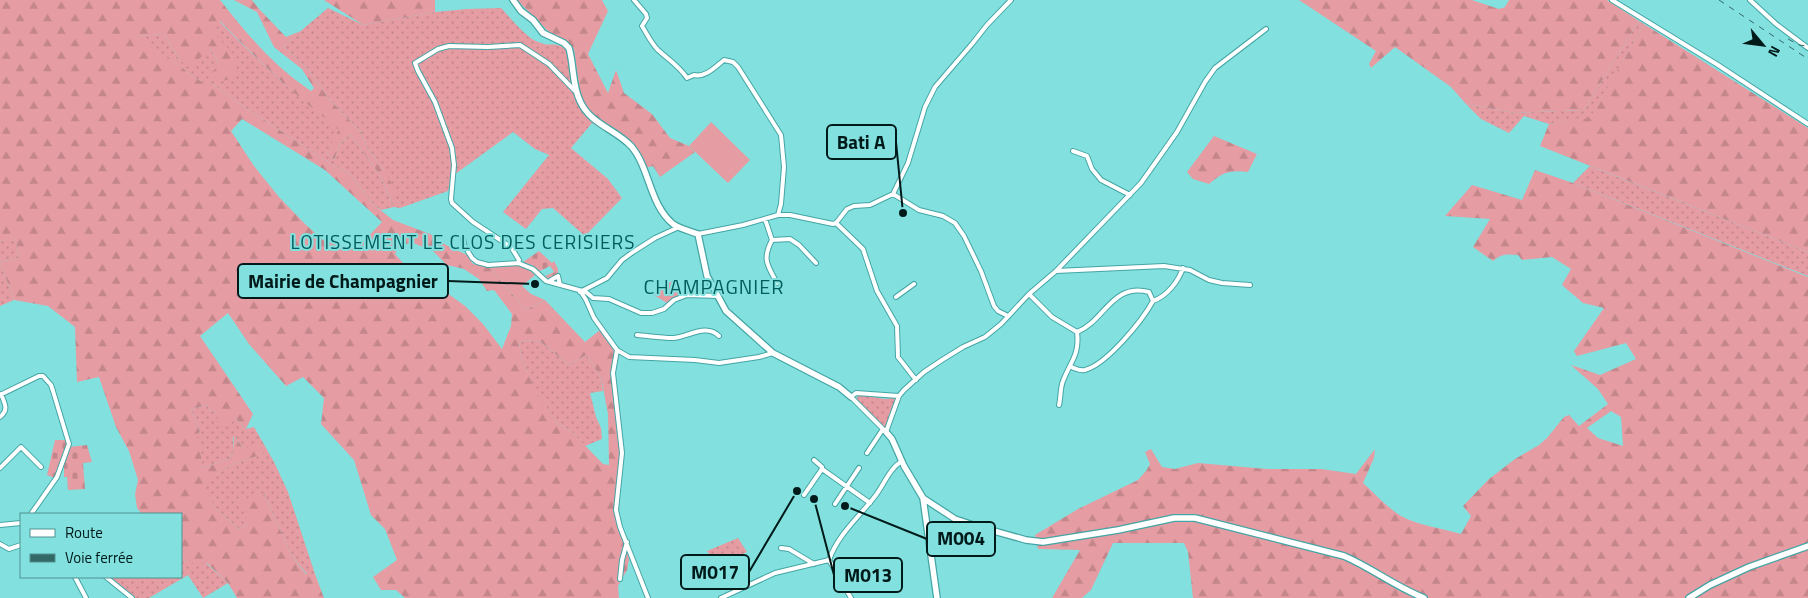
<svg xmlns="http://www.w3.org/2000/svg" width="1808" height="598" font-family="'Titillium Web',sans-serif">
<defs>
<pattern id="grass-dots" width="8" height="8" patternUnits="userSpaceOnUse" patternTransform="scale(1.25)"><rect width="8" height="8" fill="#e59ca2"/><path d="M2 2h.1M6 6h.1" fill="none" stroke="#c3868b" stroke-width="1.8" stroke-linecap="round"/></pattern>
<pattern id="forest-firs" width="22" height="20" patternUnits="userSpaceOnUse" patternTransform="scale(1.25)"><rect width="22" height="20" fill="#e59ca2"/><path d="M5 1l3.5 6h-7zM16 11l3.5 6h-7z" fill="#c3868b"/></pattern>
<pattern id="cemetery-stones" width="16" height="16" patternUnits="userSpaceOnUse" patternTransform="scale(1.25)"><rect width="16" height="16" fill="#e59ca2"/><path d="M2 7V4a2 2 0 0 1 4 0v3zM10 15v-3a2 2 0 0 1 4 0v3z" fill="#c3868b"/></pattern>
</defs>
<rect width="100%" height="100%" fill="#82e1df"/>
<path fill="url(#grass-dots)" d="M328,8L363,25L435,12L467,9L501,8C511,18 527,40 541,43C553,47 554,41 567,50L576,98L592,123L571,148L608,179L622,198L585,236L553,208L542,209L526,229L503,212L549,155L535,149L513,132L451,177L448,191L400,208L394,207L381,210L374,205L350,174L331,164L249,110L211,83H203L137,36L164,34L180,61L210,48L219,64L234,78L213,33L219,21C258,60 296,97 340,129L327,153L334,160L340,144L350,134L380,175L393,205L384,170L368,149L360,131L329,99L308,69L283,46Z
M1639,21L1644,24L1590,119L1549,124L1524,116L1509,133L1481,119L1466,104L1515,113L1584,110Z
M1590,166L1808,252V276L1573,183Z
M15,237L19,258L0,262L14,300L0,306V241Z
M527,340L541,342L569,365L586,355L601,377L603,391L590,393L596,417L601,428L602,439L585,446L570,430L558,424L537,394L522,360L519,343Z
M859,394L884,399L896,398L885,428L856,400Z
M207,405L209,409L217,414L235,418L246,429L254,427L274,462L288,492L315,574H307L292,556L264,494L249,524L239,529L217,510L201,484L233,464L262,454L244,449L235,437H233V452L230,458L203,468L196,434L200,432L191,409Z
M738,538L747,552L740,555L730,564L726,559L717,564L707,551Z
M181,558L188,563H206L228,583L203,598L188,575L149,598H133L109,577H181Z"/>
<path fill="url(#forest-firs)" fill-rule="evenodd" d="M0,0H220C249,36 272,65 311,91L314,88L302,69L274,47L257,12L234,0H252L259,9L286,37L301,31L283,46L308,69L329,99L360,131L368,149L384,170L394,188V207L380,175L350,134L340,144L334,160L327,153L339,129C296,97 258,60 220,21L214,33L238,59L235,78L217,82L206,80L219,64L210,48L191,67L180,61L164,34L138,36L203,83H211L249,110L331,164L350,174L374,205L393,220L430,234L446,245L467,255L473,264L489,267L526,310L545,300L585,342L600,330L616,350L612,370L622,450L615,510L629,559L627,570L618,586L619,598H405L396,590H381L373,577L397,560L385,529L371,515L354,460L321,424L324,398L303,377L286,386L249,344L228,313L200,336L253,414L246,429L235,418L227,428L219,429L217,414L209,409L207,405L191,409L200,432L197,434L203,468L230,458L233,452L234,436L244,449L256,443L263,447V454L233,464L202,484L217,510L239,529L249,524L240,500L264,494L292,556L306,574H315L324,598H237L228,583L207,563H188L181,558V514H142L137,508L135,494L138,480L129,451L116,427L99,377L77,382L75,327L48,306L14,300L0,262L19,258L15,238L0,241ZM242,119L325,170L382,222L356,249L323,240L305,224L279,197L254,166L231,131ZM411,242L433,251L447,265L464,269L479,279L487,291L494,290L512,314L511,326L502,349L483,324L465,306L443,290L417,279L395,254L398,248ZM527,340L541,342L569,365L586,355L601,377L608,414L609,465L603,464L570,430L558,424L537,393L522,360L519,343Z
M324,0H435V12L363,25Z
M517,0H602L608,11L588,54L608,93L616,70L624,93L652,114L670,138L689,146L695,152L660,177L653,166L645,168L624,143L592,123L580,94L574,49L551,34Z
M1299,0H1472L1499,9L1505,7L1509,0H1607L1639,21L1584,110L1515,113L1466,104L1451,87L1395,47L1371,68L1369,64L1376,51Z
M1644,24L1808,128V252L1540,146L1549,124L1590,118Z
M1214,136L1257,154L1248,172C1230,170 1223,172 1209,184L1193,179L1187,172Z
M1535,170L1573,183L1808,277V598H1193L1188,552L1184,543H1113L1091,590L1082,598H1052L1080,550L1038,549L1035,535L1078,509L1138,480L1146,471L1150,464L1145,452L1151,449L1162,467L1175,469L1198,463L1267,469H1321L1356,474L1375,449L1374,458L1363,483C1374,493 1389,509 1401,516C1420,526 1441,528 1461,534L1471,516L1463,506L1489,479L1515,459L1539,445L1547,438L1564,417L1569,415L1579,426L1608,404L1598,389L1571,365L1600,375L1636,359L1626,343L1577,356L1574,351L1604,308L1583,303L1562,285L1571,269L1552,257L1522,260L1518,255C1507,254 1501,254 1493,261L1473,247L1490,219L1445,216L1472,185L1522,200ZM1611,411L1621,417L1623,446L1598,438L1587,428Z"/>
<path fill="url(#cemetery-stones)" d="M539,251L552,263L554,261L558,269V274L549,279L545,276L554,272L550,266L540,271L532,265L523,262Z
M55,440H67L65,455L55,478L47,475Z
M87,445L92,462L83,463L85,489L68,490L67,477H64V467L63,466L69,447Z"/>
<path fill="#e59ca2" d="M711,122L750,160L728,183L689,146Z
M515,265L527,268L535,275L522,286L531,294L545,300L526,310L489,267Z
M673,280L681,294L667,303L654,295Z"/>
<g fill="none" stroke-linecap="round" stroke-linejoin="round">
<defs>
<path id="street" d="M634,0L646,14L647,18L642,26C647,34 651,43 658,50C669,60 679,66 687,78L694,75C705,78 715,67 724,60L733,62L738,67L781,135L784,167L781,204L778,215
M1612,0L1718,65L1808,124
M1750,0L1776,24L1808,48
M1073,151L1087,156L1092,169L1101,180L1130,195
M893,194L908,163L925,107L935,87L972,44L987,25L1011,0
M893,194L919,210L943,216L955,223L964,236L981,271L994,306L998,311L1008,316
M765,219L772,240C762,259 767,265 777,283
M836,223L863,249L877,291L897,326L898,357L916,380
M698,234L743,225L778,215H790L833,224L836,223L847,209L854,206L870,205L893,194
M463,238L464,245L472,258L477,262L488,265L518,263L533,269L546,281L586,292L593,298L609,299L641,313H652L664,309L674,300L687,295L718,296
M772,240L790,239L799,245L816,263
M518,263L519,260L511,247L473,222L452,203L451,199L454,165L452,148L435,102L418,71L415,63L438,49L449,46L488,47L520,45L549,64L575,91
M1056,271L1164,266L1190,270L1209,280L1222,283L1250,285
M550,282L551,280L558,276L560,285
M580,292L607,278L622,260L633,252L655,238L679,227
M581,292L586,300L594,318L617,350L629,357L695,360L719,363L759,357L773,353
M1029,294L1052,317L1077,332C1080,355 1070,362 1063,381C1060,388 1061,397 1059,405
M896,297L914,284
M1077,332C1104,322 1112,282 1149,292L1153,301
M637,335C649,336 661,338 673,338C688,337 706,323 719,336
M617,350L613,373L622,453L616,510L620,527L648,598
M1070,366C1075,369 1079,371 1085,370C1107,364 1142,321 1153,301C1167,296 1178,282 1183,268
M0,395L39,376H43L51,385L53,391L69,444L57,477L31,514
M0,417C9,410 5,404 1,394
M886,432L899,396L904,390L924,372L942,360L963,347L985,337L1001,324L1029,294L1056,271L1141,183L1177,132L1205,82L1215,68L1266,29
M886,432L851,397L856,393L899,396
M867,453L883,429
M814,460L822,467V469
M0,468L21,447L41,467
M804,495L822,469L870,503
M835,504L859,468
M0,525L21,523
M0,544L9,549L21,545
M781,548L789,549L814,564
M829,560C838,534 860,516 876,495C884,484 890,468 902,461
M829,560L851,598
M75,577L86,598
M106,577L132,598
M620,579L622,560L627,542
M721,598L775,573L829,560"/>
<path id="secondary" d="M513,0L521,11L533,20L543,33L564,43L569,48C574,65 572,85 580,101C590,124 615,129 631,146C650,168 649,204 673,224C680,229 690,231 698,234L707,276L726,311L773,353L839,387L851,397
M886,432L892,439L904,466L923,498L955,519L976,526L1026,540L1043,542L1118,530L1174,518H1195L1344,556C1372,568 1394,586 1424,598
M923,498L937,598
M1689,598L1710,585L1749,567L1808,546"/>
</defs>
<use href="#street" stroke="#43a5a4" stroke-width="6"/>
<use href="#secondary" stroke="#43a5a4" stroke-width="8"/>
<use href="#street" stroke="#fff" stroke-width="4"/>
<use href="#secondary" stroke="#fff" stroke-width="5.5"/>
<path stroke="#336867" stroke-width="1" stroke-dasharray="6 6" stroke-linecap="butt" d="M1719,0L1808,59
M1788,39L1799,45L1808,46"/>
</g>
<g text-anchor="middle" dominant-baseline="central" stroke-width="4" stroke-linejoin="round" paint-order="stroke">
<g font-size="19" letter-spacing="1" fill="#025c5b" stroke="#82e1df">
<text x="463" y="241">LOTISSEMENT LE CLOS DES CERISIERS</text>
</g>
<g font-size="20" letter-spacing="1" fill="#025c5b" stroke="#82e1df">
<text x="714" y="286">CHAMPAGNIER</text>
</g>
</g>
<path fill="none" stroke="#001a1a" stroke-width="2" d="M903 213L896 142M535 284L448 281M845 506L927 539M797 491L749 572M814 499L834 575"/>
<g fill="#001a1a" stroke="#82e1df" stroke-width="2">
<circle cx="903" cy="213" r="5"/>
<circle cx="535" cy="284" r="5"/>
<circle cx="845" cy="506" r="5"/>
<circle cx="797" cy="491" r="5"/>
<circle cx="814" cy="499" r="5"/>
</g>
<g fill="#82e1df" stroke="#001a1a" stroke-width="2">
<rect x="827" y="125" width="69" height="34" rx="5"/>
<rect x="238" y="264" width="210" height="34" rx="5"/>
<rect x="927" y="522" width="68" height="34" rx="5"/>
<rect x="681" y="555" width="68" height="34" rx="5"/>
<rect x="834" y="558" width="68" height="34" rx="5"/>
</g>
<g font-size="19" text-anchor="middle" font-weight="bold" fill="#001a1a">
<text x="861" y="149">Bati A</text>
<text x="343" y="288">Mairie de Champagnier</text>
<text x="961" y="545">M004</text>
<text x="715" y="579">M017</text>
<text x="868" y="582">M013</text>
</g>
<rect x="20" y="513" width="162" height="65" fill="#82e1df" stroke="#4e9190"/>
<rect x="30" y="529" width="25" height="8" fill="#ffffff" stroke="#4e9190"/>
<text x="65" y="538" font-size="15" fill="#001a1a">Route</text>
<rect x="30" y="554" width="25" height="8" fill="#336867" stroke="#4e9190"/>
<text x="65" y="563" font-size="15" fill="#001a1a">Voie ferrée</text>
<g transform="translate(1763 45) rotate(119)" stroke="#82e1df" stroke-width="4" paint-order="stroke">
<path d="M0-4L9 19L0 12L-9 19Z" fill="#001a1a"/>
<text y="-8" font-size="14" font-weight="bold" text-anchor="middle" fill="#001a1a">N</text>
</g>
</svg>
